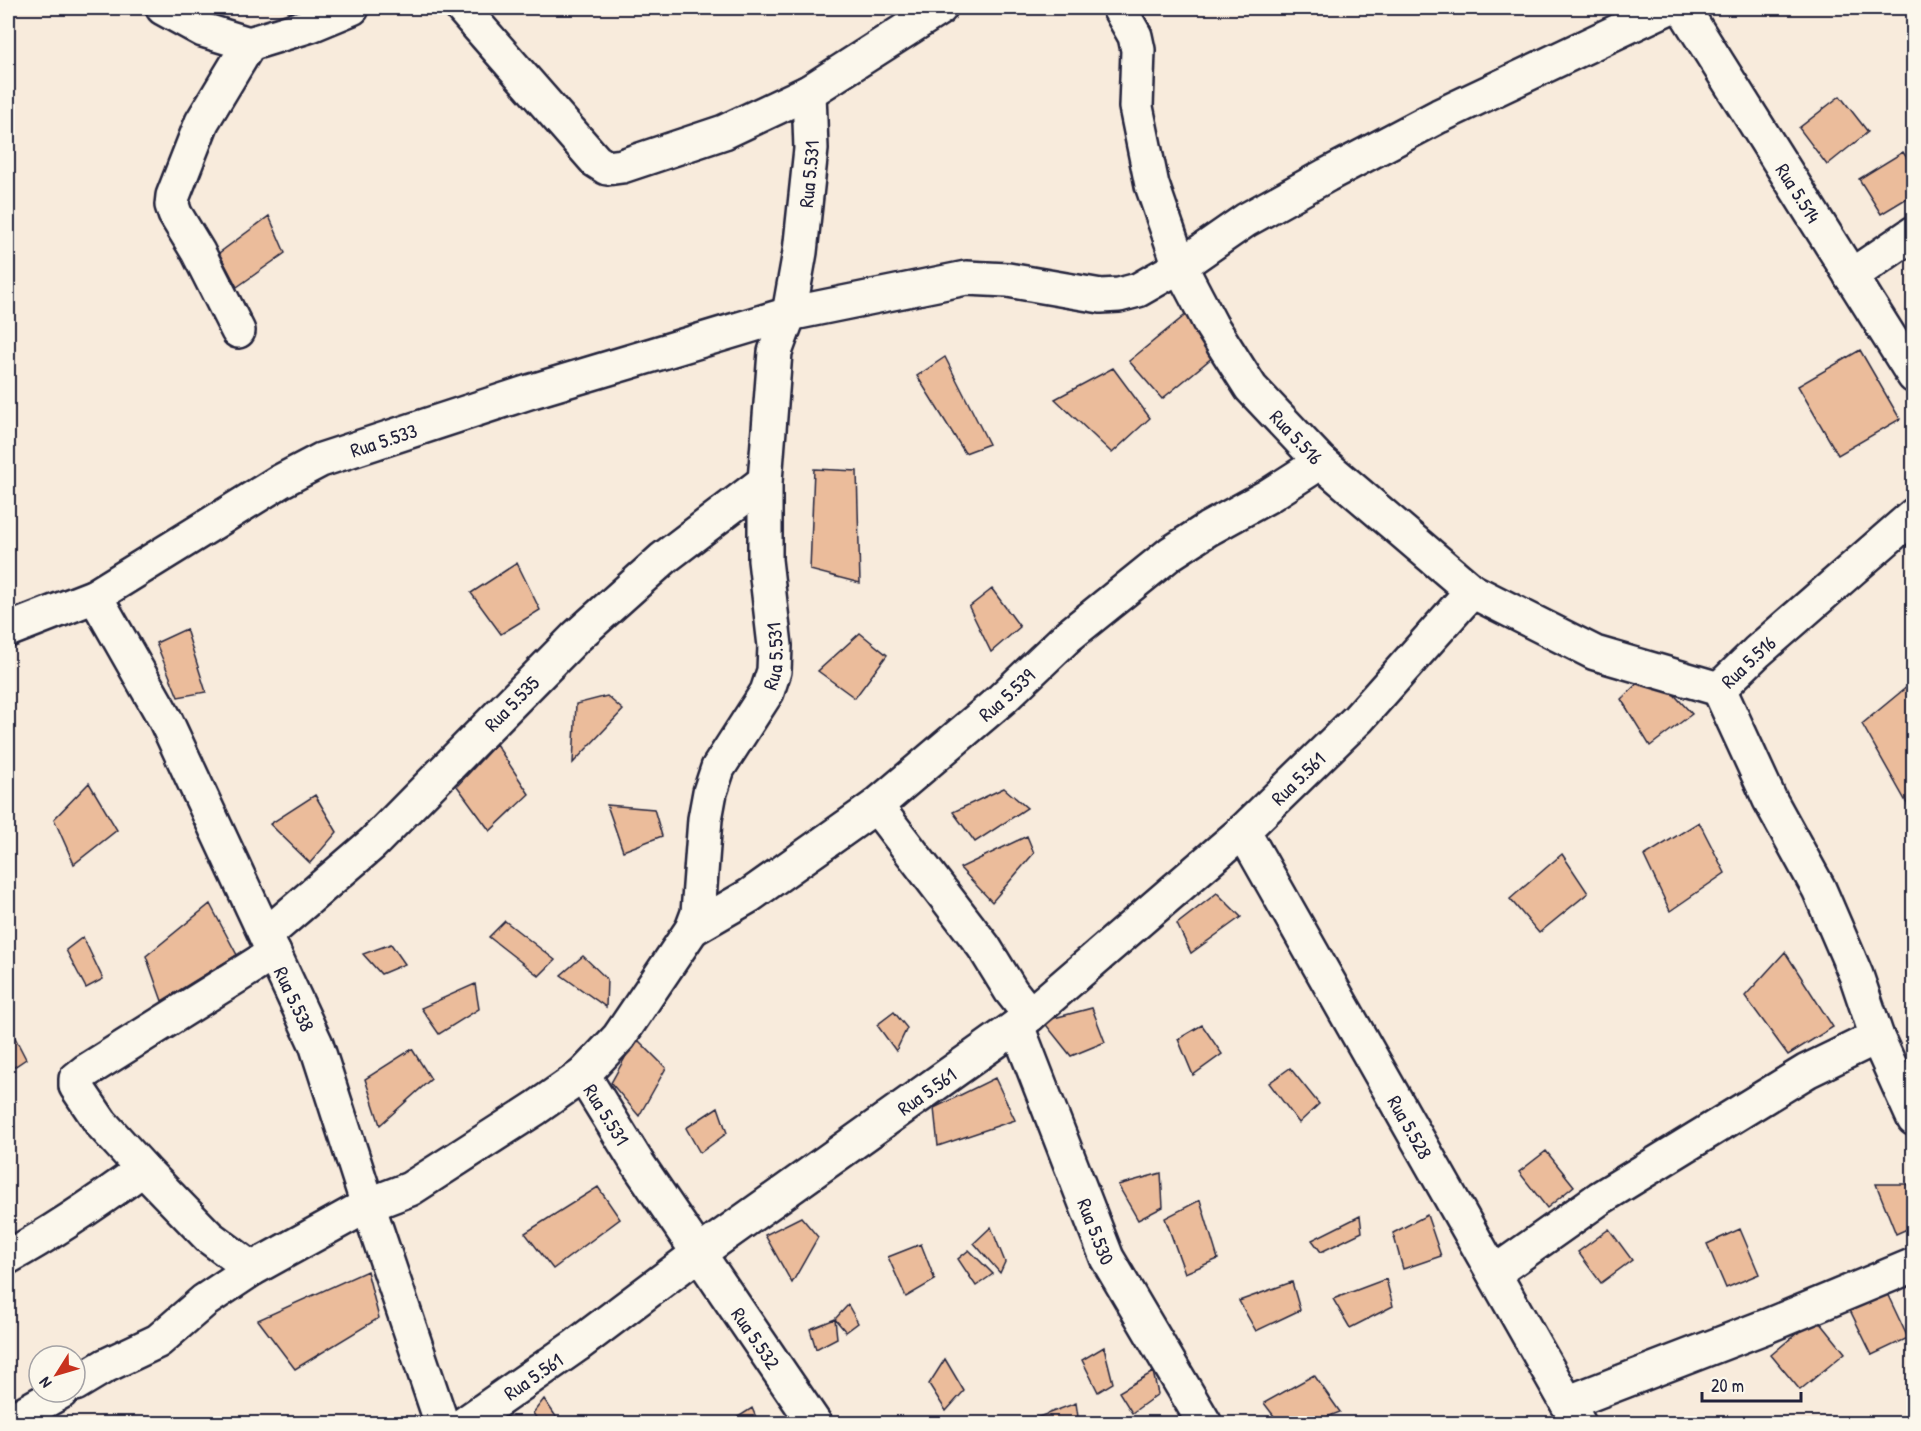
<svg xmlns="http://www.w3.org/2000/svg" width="1921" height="1431" font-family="'Patrick Hand',sans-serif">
<rect width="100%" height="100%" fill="#f8ebdc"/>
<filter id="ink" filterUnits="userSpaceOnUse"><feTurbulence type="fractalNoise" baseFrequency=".0167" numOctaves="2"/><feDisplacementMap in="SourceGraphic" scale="12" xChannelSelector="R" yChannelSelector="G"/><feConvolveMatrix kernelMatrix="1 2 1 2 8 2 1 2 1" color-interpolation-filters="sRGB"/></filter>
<g filter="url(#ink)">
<path fill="#ebbc9b" stroke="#22223b" stroke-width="1.5" d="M1840,96L1868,132L1827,165L1799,128Z
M1903,152L1914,169V194L1881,214L1859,179Z
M269,216L285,253L237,287L219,253Z
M1188,313L1214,356L1162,399L1129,361Z
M1860,350L1900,419L1838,455L1798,386Z
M945,357L989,444L965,453L917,376Z
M1113,368L1150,418L1112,453L1055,399Z
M814,469L857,471L860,583L810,570Z
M517,563L540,610L501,634L471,593Z
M992,589L1020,627L991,652L969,607Z
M186,629L206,692L178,697L156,643Z
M860,633L887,655L855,698L818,671Z
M1651,670L1692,714L1650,746L1621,699Z
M1914,681V816L1862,724Z
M607,696L623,710L573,763L576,704Z
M496,744L529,794L490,831L457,786Z
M89,783L117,830L74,864L54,819Z
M1004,788L1027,808L975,842L953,812Z
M315,795L337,832L310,863L270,824Z
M607,805L654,809L662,836L623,851Z
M1699,822L1725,873L1670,911L1644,856Z
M1027,836L1034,853L992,902L960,868Z
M1562,854L1588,893L1539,933L1510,899Z
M1217,893L1241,917L1191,953L1177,924Z
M210,904L237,955L162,1001L146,956Z
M505,921L555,960L539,976L489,937Z
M83,937L103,979L86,988L66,950Z
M391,944L405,964L381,974L363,954Z
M1785,952L1833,1027L1788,1055L1745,996Z
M583,956L607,979L606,1007L561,975Z
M475,984L479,1009L439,1034L421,1008Z
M1092,1008L1105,1042L1071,1056L1043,1021Z
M894,1012L907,1028L896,1051L877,1025Z
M8,1024L26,1059L8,1071Z
M1202,1025L1222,1054L1193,1075L1178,1039Z
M636,1038L666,1068L639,1116L611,1083Z
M412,1049L431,1079L380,1125L365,1079Z
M1290,1068L1319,1104L1299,1123L1269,1083Z
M995,1078L1015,1120L938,1146L934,1108Z
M718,1107L727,1133L700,1153L686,1128Z
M1546,1151L1574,1186L1547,1208L1519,1172Z
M1161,1173L1163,1207L1138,1220L1118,1185Z
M1876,1184H1914V1226L1896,1234Z
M598,1187L620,1219L553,1269L525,1233Z
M1200,1200L1218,1259L1185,1273L1165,1218Z
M1427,1215L1441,1256L1403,1269L1393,1233Z
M1360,1216L1362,1232L1321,1252L1312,1240Z
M801,1217L818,1237L792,1283L765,1235Z
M991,1227L1005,1262L1000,1273L974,1243Z
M1609,1229L1632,1260L1601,1283L1578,1252Z
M1740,1229L1759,1274L1726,1288L1707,1244Z
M921,1244L935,1280L906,1297L888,1257Z
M969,1250L993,1274L976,1286L958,1259Z
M367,1271L379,1318L295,1369L258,1320Z
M1386,1279L1393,1306L1350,1328L1333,1299Z
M1292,1282L1300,1310L1256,1331L1239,1301Z
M1884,1287L1908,1338L1872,1355L1847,1304Z
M848,1305L858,1323L846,1332L835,1319Z
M1816,1317L1845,1353L1800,1390L1771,1355Z
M835,1319L837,1338L816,1349L810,1329Z
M1104,1347L1113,1383L1098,1392L1082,1360Z
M945,1359L964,1391L946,1411L929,1384Z
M1153,1372L1158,1394L1132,1413L1119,1392Z
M1314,1375L1340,1412L1309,1424H1280L1264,1403Z
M544,1399L561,1424H540L533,1413Z
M1076,1403L1078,1417L1068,1424H1020Z
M752,1408L759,1424H729V1423Z"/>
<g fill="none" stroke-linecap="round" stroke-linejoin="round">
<defs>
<g id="minor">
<path d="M163,8L203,30L249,44L311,25L352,8"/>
<path d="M462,8L596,161L607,168L622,166L724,132L809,92L940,8"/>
<path id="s1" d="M1119,8L1135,36L1138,50L1136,107L1152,185L1180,266L1211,325L1251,388L1321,462L1472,591L1595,653L1719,689"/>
<path id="s2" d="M1683,8L1914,376"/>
<path d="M1851,276L1914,233"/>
<path d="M238,331L198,252L175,214L172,205L173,196L202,122L249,44"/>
<path id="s3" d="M95,596L165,719L316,1044L368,1205L442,1424"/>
<path id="s4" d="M8,630L95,596L279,482L321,460L529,392L789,314L966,278L1008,280L1101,296L1119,295L1138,290L1180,266L1246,220L1327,175L1439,116L1667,8"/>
<path d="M1719,689L1770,800L1819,889L1856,975L1877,1037L1914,1119"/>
<path id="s5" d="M1719,689L1757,652L1914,515"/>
<path d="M876,806L984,947L1011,991L1030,1015"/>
<path id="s6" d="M1243,831L1579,1424"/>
<path id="s7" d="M692,929L749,896L876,806L1002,699L1067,637L1171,553L1208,529L1268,496L1321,462"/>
<path id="s8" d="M266,935L372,844L576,637L664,558L765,481"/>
<path id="s9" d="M1017,1026L1107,1258L1205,1424"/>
<path id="s10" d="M583,1075L638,1164L815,1424"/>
<path d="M8,1257C56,1231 99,1201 143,1169"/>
<path d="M252,1269L209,1237L143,1169L101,1123L76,1086V1079L86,1071L274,953"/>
<path d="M1494,1273L1600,1198L1696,1139L1807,1071L1877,1037"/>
<path id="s11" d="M75,1384L105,1366L158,1341L204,1301L252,1269L368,1205L410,1189L536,1108L583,1075L619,1037L692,929L698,913L705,819L710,792L718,768L767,692L774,671L775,646L765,560V481L775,352L789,314L800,252L811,149L809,92"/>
<path d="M1567,1403L1767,1326L1914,1265"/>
<path d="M8,1422L61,1392"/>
<path id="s12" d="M464,1424L577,1345L699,1253L1017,1026L1243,831L1358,719L1472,591"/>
</g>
</defs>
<use href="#minor" stroke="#22223b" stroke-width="38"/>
<use href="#minor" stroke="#fbf7ec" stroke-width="33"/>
</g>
</g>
<g text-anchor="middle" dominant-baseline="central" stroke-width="5" stroke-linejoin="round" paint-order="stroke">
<g font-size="20" fill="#22223b" stroke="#fbf7ec">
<text stroke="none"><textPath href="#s11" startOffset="1558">Rua 5.531</textPath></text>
<text stroke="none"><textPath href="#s2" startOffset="218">Rua 5.514</textPath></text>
<text stroke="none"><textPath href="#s1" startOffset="477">Rua 5.516</textPath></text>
<text stroke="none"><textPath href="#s4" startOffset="423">Rua 5.533</textPath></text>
<text stroke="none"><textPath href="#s11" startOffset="1071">Rua 5.531</textPath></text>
<text stroke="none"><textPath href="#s5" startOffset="40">Rua 5.516</textPath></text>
<text stroke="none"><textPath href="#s7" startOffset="393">Rua 5.539</textPath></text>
<text stroke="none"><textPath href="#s8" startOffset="338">Rua 5.535</textPath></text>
<text stroke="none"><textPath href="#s12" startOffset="1056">Rua 5.561</textPath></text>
<text stroke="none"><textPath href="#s3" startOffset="450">Rua 5.538</textPath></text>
<text stroke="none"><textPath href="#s12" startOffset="570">Rua 5.561</textPath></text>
<text stroke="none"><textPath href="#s10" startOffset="46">Rua 5.531</textPath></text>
<text stroke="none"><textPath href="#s6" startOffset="340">Rua 5.528</textPath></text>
<text stroke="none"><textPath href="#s9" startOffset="220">Rua 5.530</textPath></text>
<text stroke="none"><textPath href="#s10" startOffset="315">Rua 5.532</textPath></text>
<text stroke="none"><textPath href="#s12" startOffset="84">Rua 5.561</textPath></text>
</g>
</g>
<rect width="1921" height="1431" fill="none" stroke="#fbf7ec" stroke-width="30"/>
<rect x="15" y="15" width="1891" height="1401" fill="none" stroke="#22223b" stroke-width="2" filter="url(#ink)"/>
<g transform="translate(57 1374) rotate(233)"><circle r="28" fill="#fbf7ec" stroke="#a4a2a5" stroke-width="1.5"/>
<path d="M0-4.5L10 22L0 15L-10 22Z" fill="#c8321e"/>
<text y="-9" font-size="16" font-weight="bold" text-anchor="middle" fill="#22223b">N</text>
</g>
<path d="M1702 1392v9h99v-9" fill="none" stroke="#22223b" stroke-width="3"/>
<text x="1711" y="1392" font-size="18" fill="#22223b" stroke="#fbf7ec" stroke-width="4.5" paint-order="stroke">20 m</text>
</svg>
